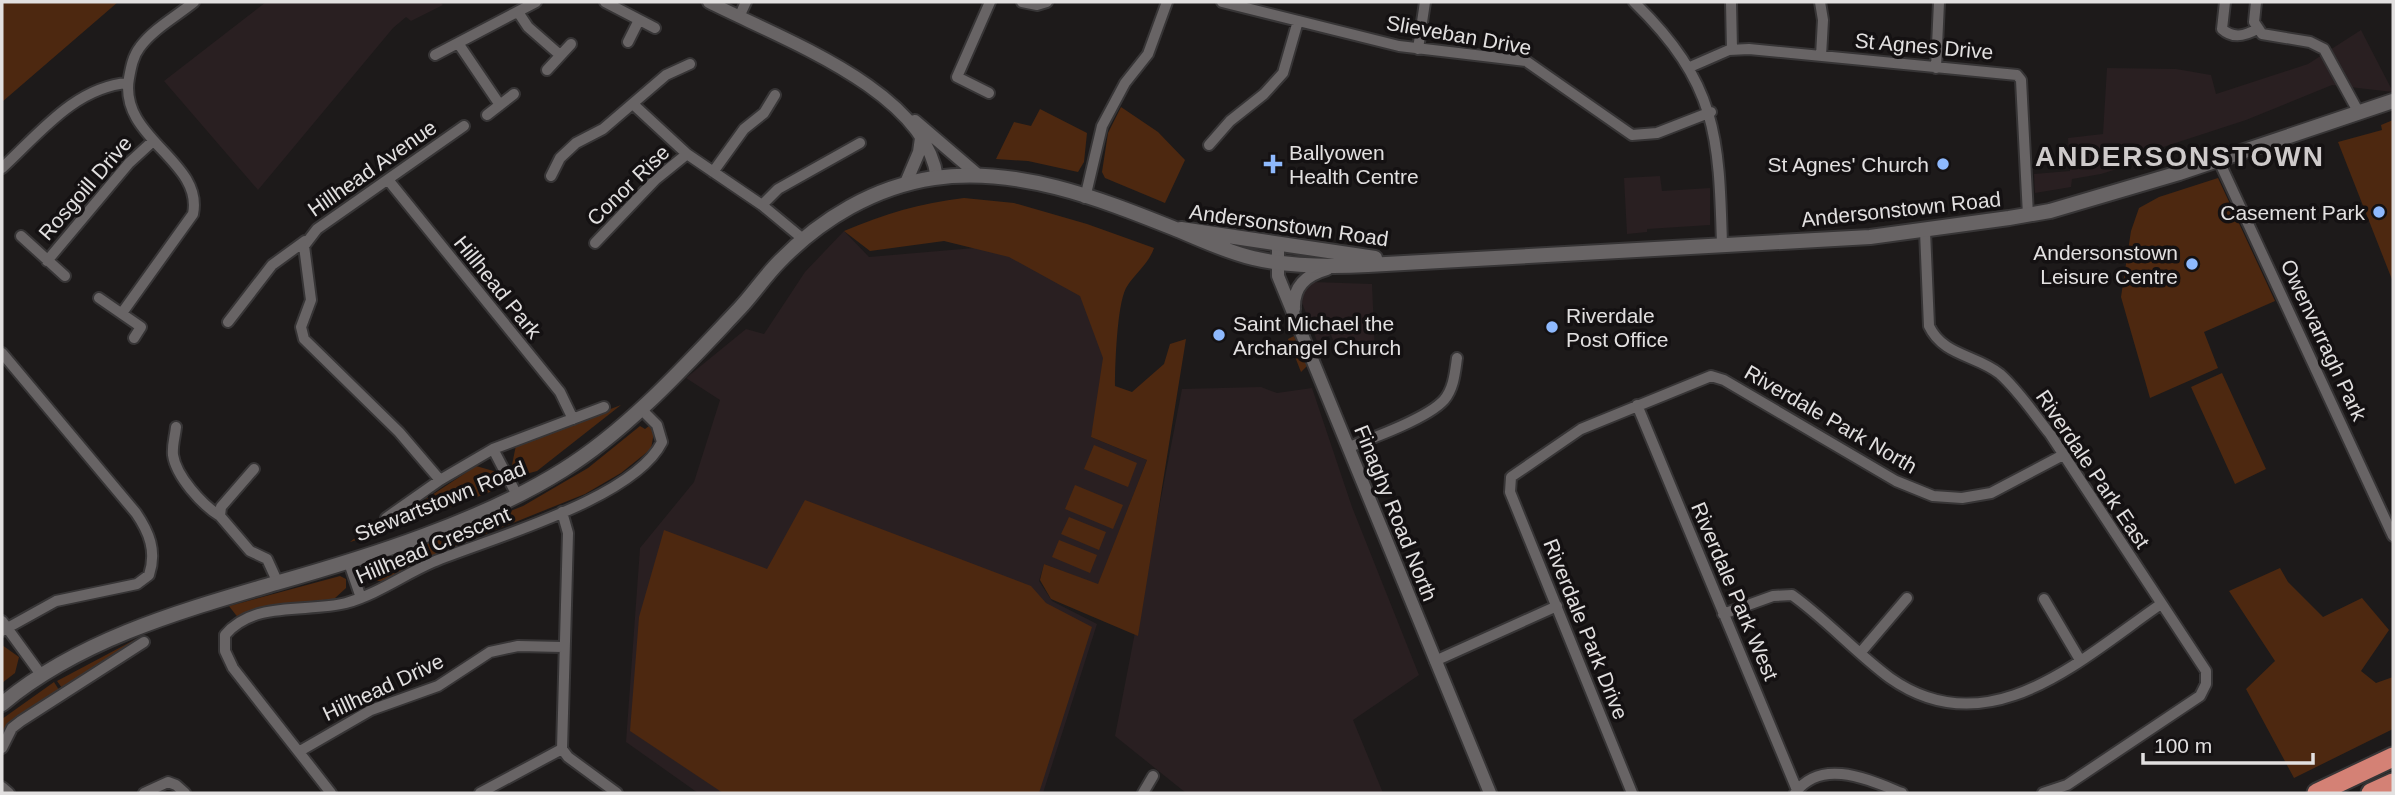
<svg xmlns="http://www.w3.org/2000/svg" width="2395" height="795" font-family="Arial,sans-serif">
<rect width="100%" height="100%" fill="#1d1a1a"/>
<path fill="#291f21" d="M266,2H440L443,5L411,21L406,17L393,28L258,190L164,81Z
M2361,30L2393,92L2332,85L2246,120L2154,150L2155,157L2101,174L2072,179L2071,187L2035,193L2034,174L2070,171L2068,138L2103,134L2107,68L2176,69L2211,75L2216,94L2308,64Z
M1660,176L1662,191L1710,188V225L1647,229V232L1627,234L1624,178Z
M844,231L869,257L986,247L1053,271L1091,298L1106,363L1091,437L1147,460L1098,585L1044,564L1039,581L1052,601L1097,624L1043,793H698L626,742L640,548L694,482L720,400L686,378L746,329L764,334L805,272Z
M1313,282L1372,284L1375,353L1355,343L1337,350L1331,335L1317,341L1302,303L1303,291Z
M1261,387L1277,393L1312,388L1352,507L1419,675L1353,720L1383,793H1186L1115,736L1182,389Z"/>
<path fill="#4d2810" d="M2,2H118L2,102Z
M1121,107L1158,132L1185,160L1165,203L1105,178L1102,172L1108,133Z
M1040,109L1087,133L1084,162L1078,172L1028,161L996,159L1014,122L1031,126Z
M2393,120V282L2338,142L2382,130L2381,125Z
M2218,178L2275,301L2204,332L2218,368L2150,398L2121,297L2131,231L2139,208L2159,197Z
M964,198L1014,203L1087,224L1154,248C1148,265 1135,273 1126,288C1117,305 1115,365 1115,386L1132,392L1164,364L1170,344L1186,339L1138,636L1051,599L1040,580L1044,564L1098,584L1147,460L1091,437L1103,358L1080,296L1009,257L944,241L870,251L844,231C884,214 920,203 964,198Z
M1294,336L1307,366L1301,372L1288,339Z
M2222,373L2266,469L2235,484L2191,387Z
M621,405L537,471L526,474L512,465L516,445Z
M640,426L645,429L649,426L654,432L651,449L621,473L585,494L443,551L385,582L367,579L366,568L370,566L523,506L588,468Z
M1094,445L1137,463L1128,487L1084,469Z
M476,466L497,472L496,485L490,492L389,531L350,542L382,517L388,524Z
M1075,485L1123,505L1113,529L1065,509Z
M805,500L1031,586L1046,603L1092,627L1039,793H723L630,731L639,617L664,530L767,569Z
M1069,517L1106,532L1099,550L1061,534Z
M1059,540L1097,555L1090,573L1052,557Z
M2280,568L2288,582L2323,617L2362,598L2389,630L2361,671L2376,683L2393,677V729L2294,778L2246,689L2275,661L2229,591Z
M340,576L346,579V588L334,599L279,604L239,619L229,606Z
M142,638L62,688L57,681L136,639Z
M2,645L19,657L15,673L2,683Z
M54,682L59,690L11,723L2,739V719Z"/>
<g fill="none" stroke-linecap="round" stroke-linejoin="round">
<defs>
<path id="minor" d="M605,2L655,28
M1022,2L1037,5L1047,2
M1222,2L1399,46L1526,61L1632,135L1657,133L1711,112
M1634,2C1717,83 1719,135 1722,245
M1731,2L1732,50
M1820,2L1823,20L1821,56
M2225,2L2222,29C2233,39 2245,36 2257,29
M2256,2L2254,22L2262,34L2310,42L2324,49L2359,113
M518,12L528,27L560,55
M739,17L746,2
M628,42L639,20
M458,43L500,105
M1418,49L1425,2
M435,55L536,2
M1690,67L1729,50L1749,49L2017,75L2021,80L2028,215
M1936,68L1939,2
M547,70L571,44
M989,93L957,77L990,2
M634,105L687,154L762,205L803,239
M487,115L514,94
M1209,145L1230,121L1264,94L1283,73L1298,21
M2219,161L2393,536
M2,168C39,134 75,87 128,83
M713,172L744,129L764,113L775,95
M551,176L560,158L576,143L603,129L666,75L690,64
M389,181L560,392L573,419
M1085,198L1102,126L1125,83L1148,54L1167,2
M762,205L778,189L860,143
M1925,231L1929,326C1943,356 1977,355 2000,374C2019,391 2034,414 2050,434L2206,671V684L2200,696L2067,785L2043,793
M21,236L65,276
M595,243L656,179L687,154
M47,261L129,163L153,141
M99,298L141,327L134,338
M122,313L193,214C204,161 118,138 129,78C131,67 133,56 140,47C153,29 177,16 194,2
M228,322L272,265L305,241
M2,353L136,513C149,532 157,551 149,575L137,584L56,601L2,631
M1637,405L1797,790
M176,427C175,437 172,445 173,455C176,476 202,505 220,516
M1349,447C1373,438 1428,418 1444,400C1454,388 1455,372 1457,358
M493,449L517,495
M254,469L221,507L220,516L250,551L267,559L278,583
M440,480L399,432L304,339L301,327L311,300L304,246L317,229L464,126
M562,512L568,533L562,749L568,757L617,793
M386,518L440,480L493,449L604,407
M348,560L361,598
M2044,599L2080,660
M1723,614L1773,596L1792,595C1827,620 1856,653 1890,678C1989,748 2081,659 2161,604
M2,621L42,676
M1861,652L1907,598
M1435,661L1557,606
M2,748L12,728L21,721L144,642
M300,751L371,710L438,686L490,652L518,646L563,647
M2,787L9,793
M144,793L168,782L176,785L185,793
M331,793L233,668L225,651V635C254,600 308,613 346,603C378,594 403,575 433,562C491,538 634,499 662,442L657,425L640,408
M480,793L562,749
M1143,793L1153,776
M1632,793L1510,492L1511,477L1581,429L1711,376L1724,380L1896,481L1933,496L1962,498L1991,493L2063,455
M1795,793C1822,757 1869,780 1902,793"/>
<path id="tertiary" d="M709,2C779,38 926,90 937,178
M915,121L978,175
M905,185L919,152L921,138
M1278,245V276L1490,793
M1294,309C1293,286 1306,275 1327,269"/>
<path id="secondary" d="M1181,229L1375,258
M2,704C80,639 181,611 276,583C368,557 482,521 563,470C629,429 687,364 740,308C754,293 765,276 780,261C821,219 874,187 934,178C1016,166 1098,198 1173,228C1200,239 1224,251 1253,258C1290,267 1330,267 1368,265L1870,237L2009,218L2050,211L2179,173L2393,101"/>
<path id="motorway" d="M2317,793L2393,757
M2371,793L2393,783"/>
</defs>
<use href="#minor" stroke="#373536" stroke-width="14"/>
<use href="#tertiary" stroke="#373536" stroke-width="16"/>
<use href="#secondary" stroke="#373536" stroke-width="18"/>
<use href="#motorway" stroke="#373536" stroke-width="23"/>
<use href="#minor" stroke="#686465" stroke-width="10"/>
<use href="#tertiary" stroke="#686465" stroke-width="12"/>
<use href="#secondary" stroke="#686465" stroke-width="14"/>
<use href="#motorway" stroke="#d48175" stroke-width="19"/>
</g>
<g fill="#8eb9fd" stroke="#141112" stroke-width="2.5">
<path d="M1269.5 153.5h7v7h7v7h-7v7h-7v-7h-7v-7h7z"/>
<circle cx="1943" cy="164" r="7"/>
<circle cx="2379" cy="212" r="7"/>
<circle cx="2192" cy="264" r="7"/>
<circle cx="1552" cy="327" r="7"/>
<circle cx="1219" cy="335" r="7"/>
</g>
<g text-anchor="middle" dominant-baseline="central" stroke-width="7" stroke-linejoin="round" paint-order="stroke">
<g font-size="21" fill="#e2e0e0" stroke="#141112">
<text transform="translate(1459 35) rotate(10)">Slieveban Drive</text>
<text transform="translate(1924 46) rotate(5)">St Agnes Drive</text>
<text transform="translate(372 168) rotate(-35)">Hillhead Avenue</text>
<text transform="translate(628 185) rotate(-44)">Conor Rise</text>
<text transform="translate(85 188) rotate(-49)">Rosgoill Drive</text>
<text transform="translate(1901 209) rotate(-6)">Andersonstown Road</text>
<text transform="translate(1289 225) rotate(8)">Andersonstown Road</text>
<text transform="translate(498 287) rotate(51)">Hillhead Park</text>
<text transform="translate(2324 340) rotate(65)">Owenvarragh Park</text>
<text transform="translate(1831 419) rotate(30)">Riverdale Park North</text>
<text transform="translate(2093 469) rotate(56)">Riverdale Park East</text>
<text transform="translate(440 501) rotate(-22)">Stewartstown Road</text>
<text transform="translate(1396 513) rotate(68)">Finaghy Road North</text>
<text transform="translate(433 545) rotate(-23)">Hillhead Crescent</text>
<text transform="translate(1735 591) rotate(67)">Riverdale Park West</text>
<text transform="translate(1586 629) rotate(68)">Riverdale Park Drive</text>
<text transform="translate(383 687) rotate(-25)">Hillhead Drive</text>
</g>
<g font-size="21" fill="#e2e0e0" stroke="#141112" text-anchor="start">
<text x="1289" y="152">Ballyowen<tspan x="1289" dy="24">Health Centre</tspan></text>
<text x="1929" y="164" text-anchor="end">St Agnes' Church</text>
<text x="2365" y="212" text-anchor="end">Casement Park</text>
<text x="2178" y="252" text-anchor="end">Andersonstown<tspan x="2178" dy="24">Leisure Centre</tspan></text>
<text x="1566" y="315">Riverdale<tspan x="1566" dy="24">Post Office</tspan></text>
<text x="1233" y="323">Saint Michael the<tspan x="1233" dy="24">Archangel Church</tspan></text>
</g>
<g font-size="28" font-weight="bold" letter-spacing="2" fill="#cecaca" stroke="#141112">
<text x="2180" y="156">ANDERSONSTOWN</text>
</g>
</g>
<rect width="2395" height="795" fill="none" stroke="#e2e0e0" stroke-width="7"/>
<path d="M2143 753v10h170v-10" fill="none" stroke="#e2e0e0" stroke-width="3.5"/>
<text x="2154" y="753" font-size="21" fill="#e2e0e0" stroke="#141112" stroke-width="5" paint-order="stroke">100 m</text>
</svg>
